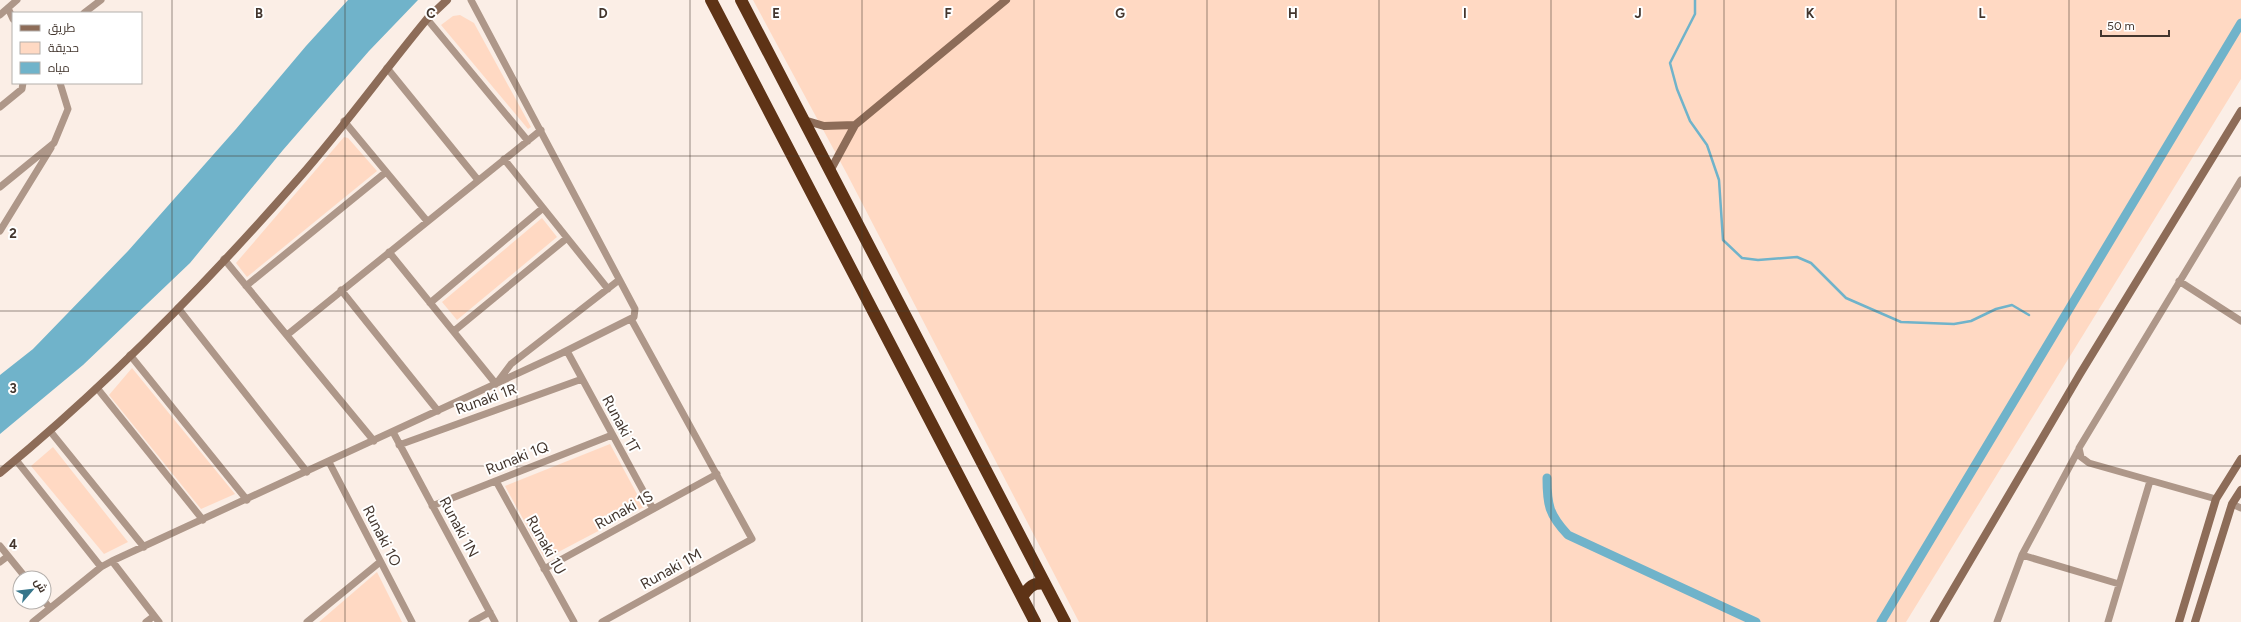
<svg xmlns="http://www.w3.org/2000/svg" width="2241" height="622" font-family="Figtree,Cairo,sans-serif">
<rect width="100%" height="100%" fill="#fbeee6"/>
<path fill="#ffd9c3" d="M753,0H2241V79L1906,622H1079L847,174Z
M460,15L474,23L531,127L528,129L441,25L453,16Z
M344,137L348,138L377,171L247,277L236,263Z
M542,218L557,237L457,320L442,302Z
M132,368L235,494L201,509L109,395Z
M610,444L644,507L545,559L505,486Z
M53,447L128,542L104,554L31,466Z
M377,572L402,622H319Z"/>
<path fill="#70b3ca" d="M348,0H418L369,51L283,150L190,263L83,365L0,434V375L33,349L128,251L236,129L306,46Z"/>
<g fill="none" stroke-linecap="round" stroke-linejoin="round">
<path stroke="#70b3ca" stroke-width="2.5" d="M1695,0V14L1670,63L1677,89L1690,121L1707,145L1719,180L1723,240L1742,258L1758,260L1797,257L1811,263L1846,298L1901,322L1954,324L1971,321L1996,309L2012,305L2029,315"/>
<path stroke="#70b3ca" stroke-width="9" d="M1547,478C1547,505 1549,515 1568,535L1756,622
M1881,622L2241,23"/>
<path stroke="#ae9789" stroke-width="7" d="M8,8L13,19
M84,13L101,0
M0,15L17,0
M427,19L528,141
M387,68L478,180
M0,107L22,89L23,83
M344,121L427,221
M504,159L608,289
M0,187L54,143L68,109L60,83
M0,231L51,148
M389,252L496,384L511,364L619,280
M224,259L374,441
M2179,281L2241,321
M246,286L386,172
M341,290L438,411
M430,303L543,208
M178,308L307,472
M454,331L567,238
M287,335L541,130
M567,351L653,509
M130,355L247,500
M97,388L203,520
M50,431L144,547
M393,432L495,622
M399,445L582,379
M16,460L101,567
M329,462L412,622
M496,481L574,622
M2216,499L2089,463L2081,457L2079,448L2241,180
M2232,504L2241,508
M432,506L612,435
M0,546L26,578
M2022,555L2119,584
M112,561L159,622
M0,562L8,556
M544,569L717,474
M44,601L50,608
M33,622L101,567L112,561L562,353L634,317L635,309L471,0
M146,622L154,616
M307,622L380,562
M472,622L490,612
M602,622L752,539L631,319
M1997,622L2022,555L2079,449
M2108,622L2150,481"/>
<path stroke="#8d6c58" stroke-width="8" d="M804,120L824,126L855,125
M830,171L855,125L1006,0
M0,473C108,384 207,283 299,178C344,127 384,71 427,19L447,0
M1934,622L2080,374L2241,111
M2179,622L2216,499L2241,459
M2195,622L2232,504L2241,490"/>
<path stroke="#5e3316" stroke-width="12" d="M711,0L1035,622
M741,0L1065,622
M1022,597C1029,587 1033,582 1045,584"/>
</g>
<path fill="none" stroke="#43362e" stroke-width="1" stroke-opacity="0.55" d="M172,0V622M345,0V622M517,0V622M690,0V622M862,0V622M1034,0V622M1207,0V622M1379,0V622M1551,0V622M1724,0V622M1896,0V622M2069,0V622M0,156H2241M0,311H2241M0,466H2241"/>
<g text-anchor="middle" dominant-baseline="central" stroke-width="4" stroke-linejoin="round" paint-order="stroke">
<g font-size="15" fill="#43362e" stroke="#fff">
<text transform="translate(486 399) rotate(-20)">Runaki 1R</text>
<text transform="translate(621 424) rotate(62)">Runaki 1T</text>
<text transform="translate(517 458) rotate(-22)">Runaki 1Q</text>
<text transform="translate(624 510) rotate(-29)">Runaki 1S</text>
<text transform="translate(459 527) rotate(62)">Runaki 1N</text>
<text transform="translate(382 536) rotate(63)">Runaki 1O</text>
<text transform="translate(546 545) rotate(61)">Runaki 1U</text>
<text transform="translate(671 569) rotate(-29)">Runaki 1M</text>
</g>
</g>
<g font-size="13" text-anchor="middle" font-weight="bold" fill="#43362e" stroke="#fff" stroke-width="4" stroke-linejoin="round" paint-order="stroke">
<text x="259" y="18">B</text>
<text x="431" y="18">C</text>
<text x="603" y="18">D</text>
<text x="776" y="18">E</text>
<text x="948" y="18">F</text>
<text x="1120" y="18">G</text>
<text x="1293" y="18">H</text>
<text x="1465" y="18">I</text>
<text x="1638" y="18">J</text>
<text x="1810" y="18">K</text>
<text x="1982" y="18">L</text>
<text x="13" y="238">2</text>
<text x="13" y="393">3</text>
<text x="13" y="549">4</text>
</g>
<rect x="12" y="12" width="130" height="72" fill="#ffffff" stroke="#b4afab"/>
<rect x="20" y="25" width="20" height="6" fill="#8d6c58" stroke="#b4afab"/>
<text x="48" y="32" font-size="12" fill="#43362e">طريق</text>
<rect x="20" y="42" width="20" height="12" fill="#ffd9c3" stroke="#b4afab"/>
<text x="48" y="52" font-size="12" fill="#43362e">حديقة</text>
<rect x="20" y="62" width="20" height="12" fill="#70b3ca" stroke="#b4afab"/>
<text x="48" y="72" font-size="12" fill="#43362e">مياه</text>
<g transform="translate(32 590) rotate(62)"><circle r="19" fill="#ffffff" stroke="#b4afab"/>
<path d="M0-3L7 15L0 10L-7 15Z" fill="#36758a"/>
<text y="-6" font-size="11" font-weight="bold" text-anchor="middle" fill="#43362e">ش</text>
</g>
<path d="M2101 30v6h68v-6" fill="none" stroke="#43362e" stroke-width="2"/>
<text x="2107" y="30" font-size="12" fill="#43362e" stroke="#ffffff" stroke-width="3" paint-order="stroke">50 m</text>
</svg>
